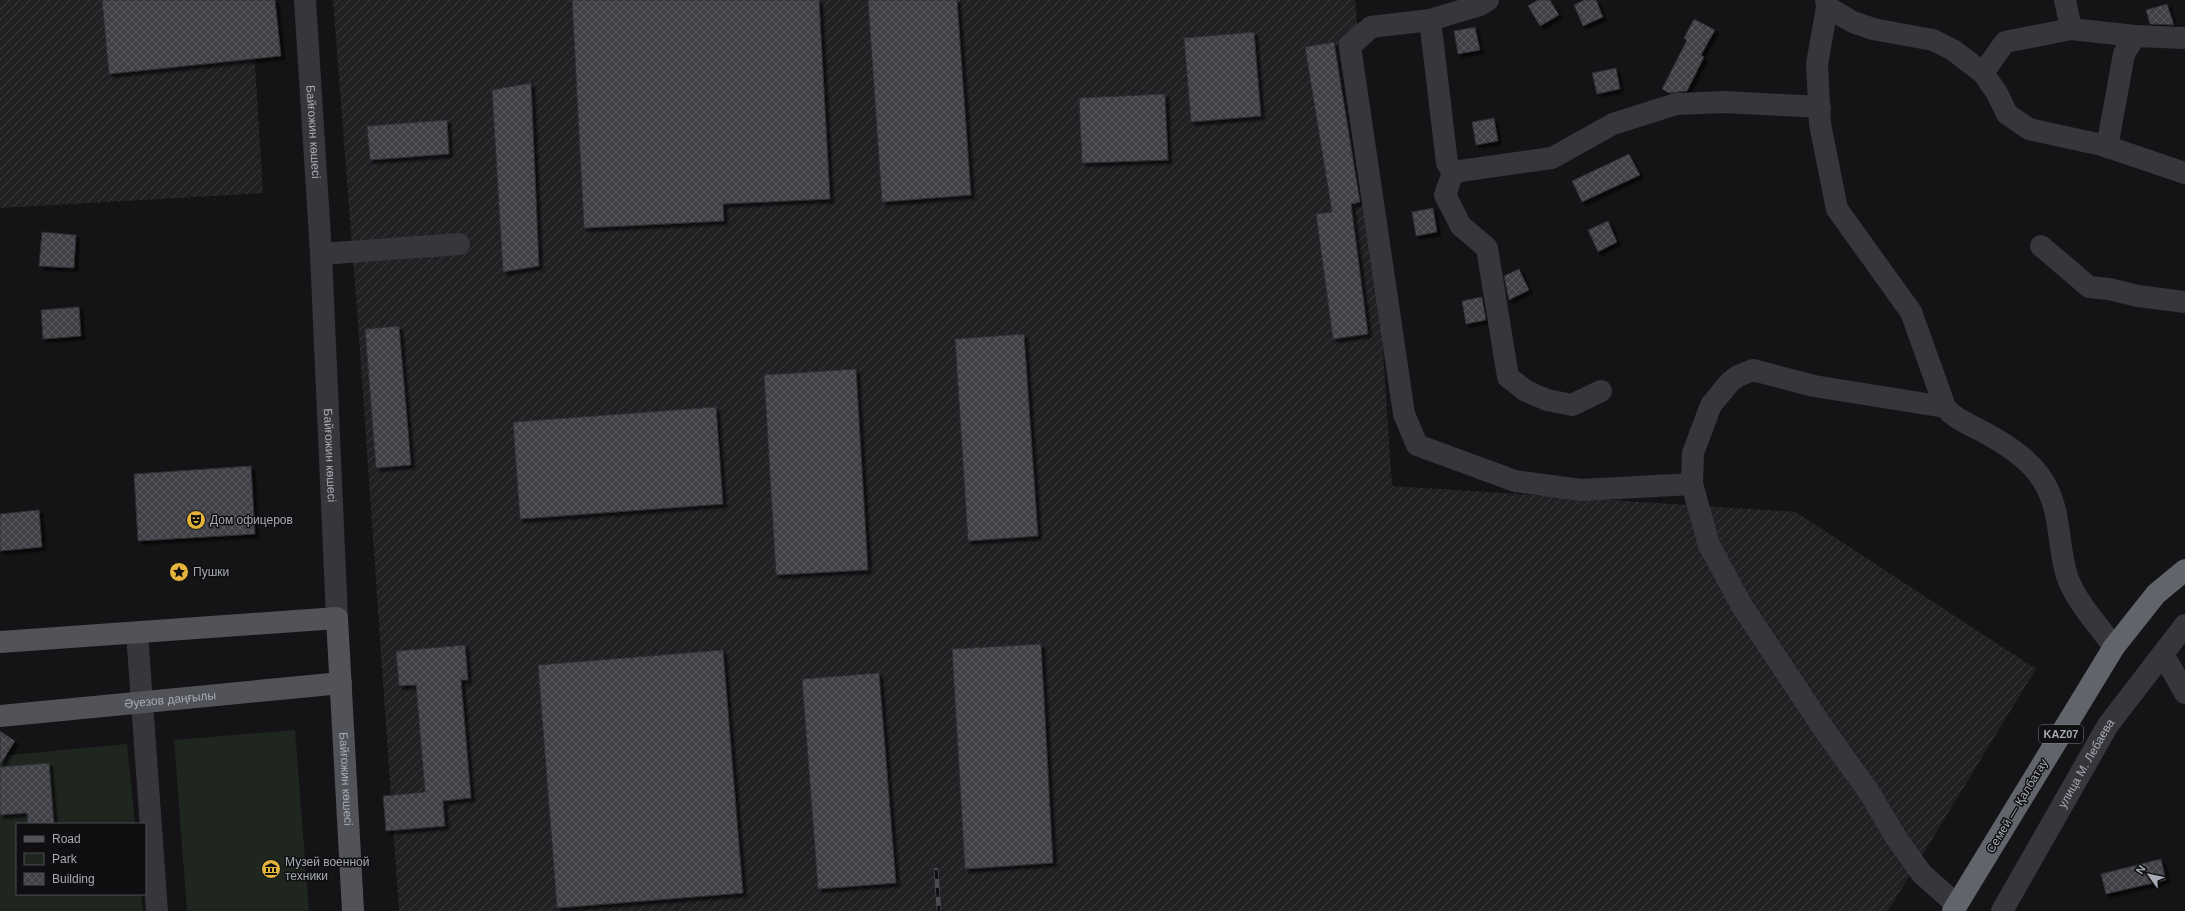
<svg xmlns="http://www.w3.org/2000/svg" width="2185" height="911" font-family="Helvetica,sans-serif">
<defs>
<pattern id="industrial-furrows" width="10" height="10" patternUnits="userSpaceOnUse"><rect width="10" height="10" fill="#212023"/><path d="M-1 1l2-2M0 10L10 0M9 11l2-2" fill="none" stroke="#3e3e41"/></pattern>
<pattern id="building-cross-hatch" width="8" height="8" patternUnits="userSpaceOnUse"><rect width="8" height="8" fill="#414146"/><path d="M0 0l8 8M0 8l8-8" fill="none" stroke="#5a5a5e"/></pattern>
<filter id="shadow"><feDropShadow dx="3.5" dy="3.5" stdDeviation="1" flood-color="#0009"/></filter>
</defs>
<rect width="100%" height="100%" fill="#141416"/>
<path fill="url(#industrial-furrows)" d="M0,0H251L263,193L0,208Z
M333,0H1355L1376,248L1392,486L1796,512L2036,669L1888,911H399L358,323Z"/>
<path fill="#1f2620" d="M295,730L309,911H187L174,740Z
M127,744L135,824H17V894H141L143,911H0V756Z"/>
<path fill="url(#building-cross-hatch)" stroke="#2f2e32" filter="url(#shadow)" d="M102,0H275L281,56L109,74Z
M572,0H819L830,199L723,204L724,221L584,228Z
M868,0H957L971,195L882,202Z
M1538,0H1550L1559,15L1540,26L1528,6Z
M1584,0H1596L1603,17L1583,26L1574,5Z
M2167,4L2174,25L2150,24L2146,10Z
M1694,19L1715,30L1701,55L1704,57L1687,91L1669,93L1662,89L1687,40L1684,38Z
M1475,27L1480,50L1458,54L1454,31Z
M1254,32L1261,116L1191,122L1184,38Z
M1334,42L1360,202L1351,204L1368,334L1333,339L1316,214L1332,212L1305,47Z
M1616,68L1620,89L1597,94L1592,73Z
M531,83L539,266L503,272L492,90Z
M1165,94L1168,160L1082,163L1079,98Z
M1494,118L1498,141L1476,145L1472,122Z
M447,120L449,154L370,160L367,126Z
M1629,154L1640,175L1582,202L1572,181Z
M1433,208L1437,232L1416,236L1412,212Z
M1608,221L1617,242L1598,252L1588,230Z
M42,232L76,235L74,268L39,266Z
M1519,269L1529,290L1509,300L1504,276Z
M1482,297L1486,320L1466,324L1462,301Z
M79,307L81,336L43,339L41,310Z
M399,326L411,465L376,468L365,329Z
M1024,334L1038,536L968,541L955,339Z
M856,369L868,570L776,575L764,375Z
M716,407L723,504L520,519L513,422Z
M251,466L255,534L138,541L134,474Z
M39,510L42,547L0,551V514Z
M1041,644L1053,863L965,869L952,649Z
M465,645L468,680H461L471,798L443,801L445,826L386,831L383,796L425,792L416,685L399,686L396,651Z
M723,650L743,893L557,908L538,665Z
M879,673L896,883L818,889L802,679Z
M0,731L15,741L0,765Z
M49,763L54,824H28L27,813L0,815V767Z
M2161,859L2166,880L2106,894L2101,874Z"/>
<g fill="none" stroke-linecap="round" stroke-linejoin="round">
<g stroke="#36363b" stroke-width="22">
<path id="s1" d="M305,0L321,254L337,618"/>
<path d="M1488,0L1480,5L1430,20L1371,27L1350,46L1404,414L1417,445L1515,481L1581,490L1692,484"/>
<path d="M1826,0L1827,7L1853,22L1873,29L1933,40L1953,50L1983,73L1997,93L2007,114L2029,129L2102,145L2185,173"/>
<path d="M2065,0L2071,29"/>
<path d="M1827,7L1817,64L1820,124L1837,209L1911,312L1945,407C1953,417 1961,420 1972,426C2000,440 2035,460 2048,490C2061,517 2058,548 2067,576C2076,602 2098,625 2114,647"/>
<path d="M1430,20L1447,163L1453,172"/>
<path d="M1983,73L2005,42L2071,29L2135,36"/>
<path d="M2107,147L2124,54L2135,36L2185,38"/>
<path d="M2041,246L2089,287L2109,289L2138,296L2185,302"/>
<path d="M321,254L459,244"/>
<path d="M1601,391L1572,405L1547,400L1526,391L1508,377L1487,248L1461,226L1445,195L1453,172L1552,158L1613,124L1676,104L1725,102L1820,107"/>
<path d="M1945,407L1814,386L1753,370L1738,376L1730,382L1711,405L1693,453L1692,484L1709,545L1742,606L1823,728L1869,792L1895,836L1922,874L1957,905"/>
<path d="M137,633L157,911"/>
<path d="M2163,654L2185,693"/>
<path id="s2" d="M2002,911L2108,725L2185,625"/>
</g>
<g stroke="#525359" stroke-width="22">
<path id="s3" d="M0,642L337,618L353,911"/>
<path id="s4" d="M0,716L341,683"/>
</g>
<path stroke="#62646b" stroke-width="22" d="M1953,911L2114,647L2156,594L2185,570"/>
<defs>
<path id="rail" d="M936,870L939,911"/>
</defs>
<use href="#rail" stroke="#4b4c52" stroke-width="4.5"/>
<use href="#rail" stroke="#0f0f11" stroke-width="3" stroke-dasharray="9" stroke-linecap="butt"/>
</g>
<defs>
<symbol id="theatre-disc" viewBox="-11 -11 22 22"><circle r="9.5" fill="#e5b43d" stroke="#0f0f11"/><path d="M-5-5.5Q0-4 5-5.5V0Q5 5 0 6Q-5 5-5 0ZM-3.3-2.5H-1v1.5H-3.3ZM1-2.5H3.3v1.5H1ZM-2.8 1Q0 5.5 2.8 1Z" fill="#111"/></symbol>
<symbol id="sight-disc" viewBox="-11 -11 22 22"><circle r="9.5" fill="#e5b43d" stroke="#0f0f11"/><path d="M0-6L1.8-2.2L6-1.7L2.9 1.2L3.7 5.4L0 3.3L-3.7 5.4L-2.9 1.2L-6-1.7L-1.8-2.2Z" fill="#111"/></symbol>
<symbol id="museum-disc" viewBox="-11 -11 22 22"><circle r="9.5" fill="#e5b43d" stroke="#0f0f11"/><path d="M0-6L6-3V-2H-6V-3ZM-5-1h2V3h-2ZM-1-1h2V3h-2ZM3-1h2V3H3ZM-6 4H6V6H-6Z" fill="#111"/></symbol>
</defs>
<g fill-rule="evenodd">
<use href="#theatre-disc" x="185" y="509" width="22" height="22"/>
<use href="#sight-disc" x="168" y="561" width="22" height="22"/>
<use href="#museum-disc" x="260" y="858" width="22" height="22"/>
</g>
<g text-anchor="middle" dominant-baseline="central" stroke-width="3" stroke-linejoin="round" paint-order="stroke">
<rect fill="#0f0f11" stroke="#797c84" stroke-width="1" x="2039" y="725" width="44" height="18" rx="3"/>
<g font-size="11" font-weight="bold" fill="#a7abb5">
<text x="2061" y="734">KAZ07</text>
</g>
<g font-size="12" fill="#a7abb5" stroke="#0f0f11">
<text stroke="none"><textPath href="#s1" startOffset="132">Байғожин көшесі</textPath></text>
<text stroke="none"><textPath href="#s1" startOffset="456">Байғожин көшесі</textPath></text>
<text stroke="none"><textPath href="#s4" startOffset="171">Әуезов даңғылы</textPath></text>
<text stroke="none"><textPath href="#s2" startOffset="170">улица М. Лебаева</textPath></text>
<text stroke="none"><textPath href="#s3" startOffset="499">Байғожин көшесі</textPath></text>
<text transform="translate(2017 806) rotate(-59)">Семей — Қалбатау</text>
</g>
<g font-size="12" fill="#a7abb5" stroke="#0f0f11" text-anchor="start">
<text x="210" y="520">Дом офицеров</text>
<text x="193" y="572">Пушки</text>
<text x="285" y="862">Музей военной<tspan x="285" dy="14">техники</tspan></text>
</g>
</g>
<rect x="16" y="823" width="130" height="72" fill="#0f0f11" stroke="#4c4d53"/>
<rect x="24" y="836" width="20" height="6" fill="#525359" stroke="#4c4d53"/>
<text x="52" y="843" font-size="12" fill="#a7abb5">Road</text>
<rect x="24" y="853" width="20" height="12" fill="#1f2620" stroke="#4c4d53"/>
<text x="52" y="863" font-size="12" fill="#a7abb5">Park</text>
<rect x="24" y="873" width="20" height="12" fill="url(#building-cross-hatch)" stroke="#4c4d53"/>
<text x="52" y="883" font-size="12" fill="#a7abb5">Building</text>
<g transform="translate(2149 875) rotate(303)" stroke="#0f0f11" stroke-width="3" paint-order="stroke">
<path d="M0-3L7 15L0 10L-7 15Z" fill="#a7abb5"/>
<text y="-6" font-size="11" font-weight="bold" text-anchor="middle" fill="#a7abb5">N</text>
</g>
</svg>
